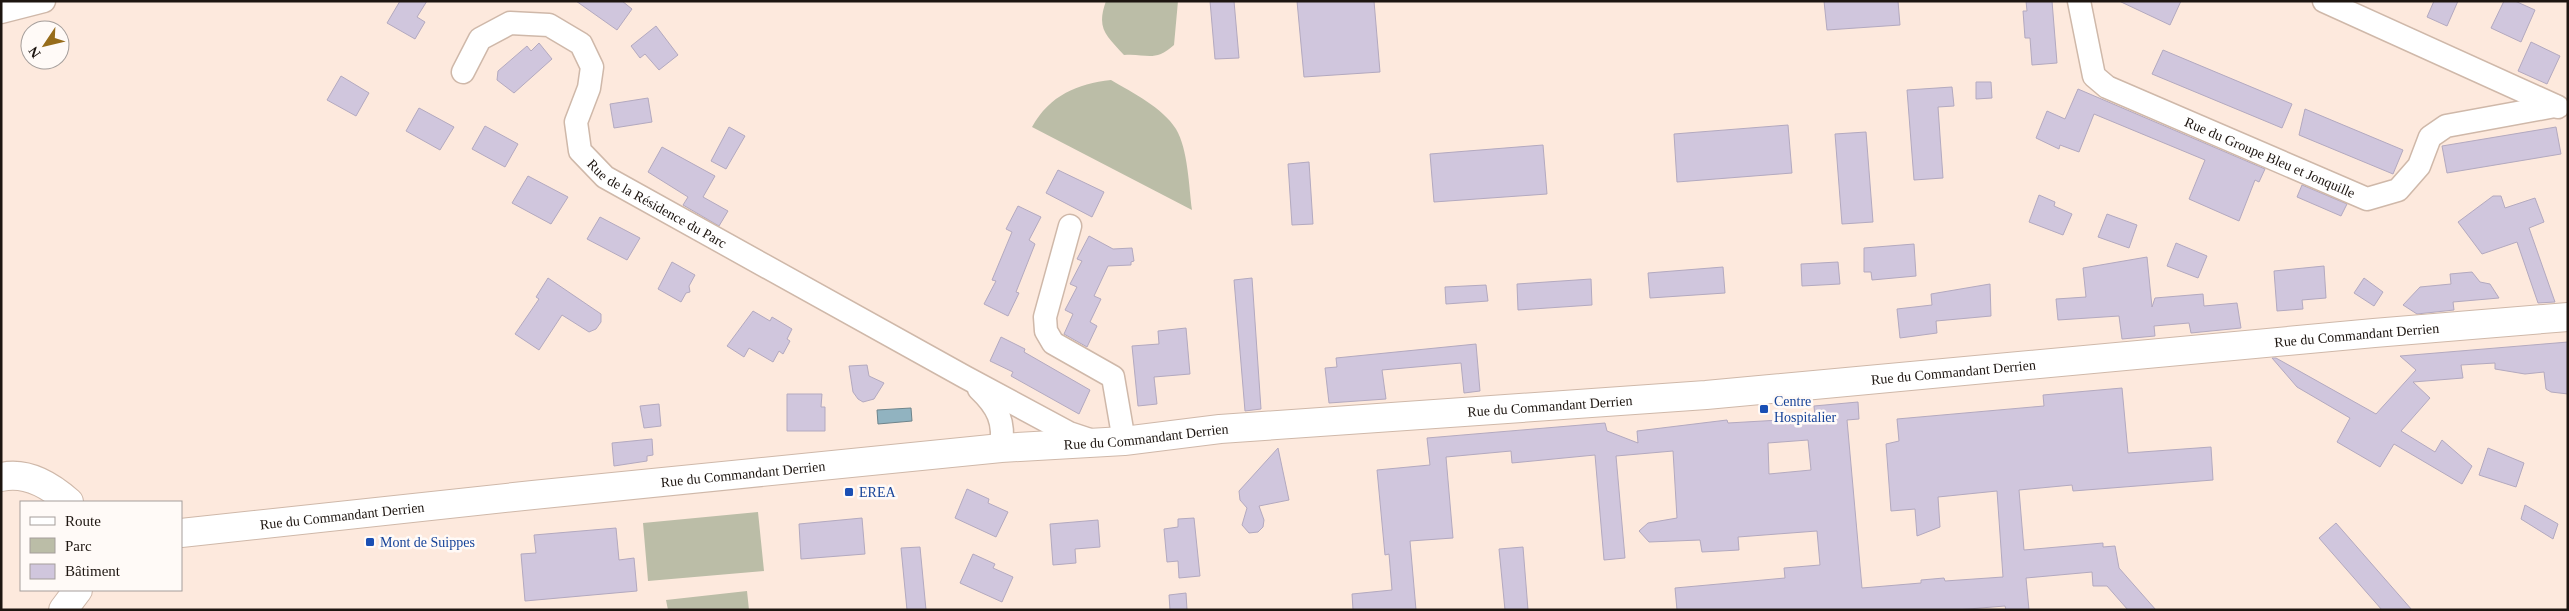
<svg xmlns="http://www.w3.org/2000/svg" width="2569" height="611" font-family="Georgia,serif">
<rect width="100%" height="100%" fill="#fde9dd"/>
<path fill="#bbbda7" d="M1106,1H1178L1174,45C1154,63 1146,53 1124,55C1106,35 1096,29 1106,1Z
M1111,80C1133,93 1162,107 1176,129C1188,149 1189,187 1192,210L1032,127C1050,95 1077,84 1111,80Z
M758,512L764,571L648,581L643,523Z
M747,591L749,610H668L666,600Z"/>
<path fill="#91b3c0" stroke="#6e848b" d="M911,408L912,421L878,424L877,410Z"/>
<path fill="#d0c6dd" stroke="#b3a9bf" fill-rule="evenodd" d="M400,1H427L417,17L425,22L415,39L387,23Z
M576,1H622L632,9L617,30Z
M1210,1H1234L1239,58L1215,59Z
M1297,1H1374L1380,72L1304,77Z
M1824,1H1898L1900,25L1827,30Z
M2026,1H2052L2057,63L2032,65L2030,38H2025L2023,11H2027Z
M2119,1H2181L2170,25Z
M2434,1H2458L2447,26L2427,17Z
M2504,1H2515L2535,10L2521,42L2491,28Z
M656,26L678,55L659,70L645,54L640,58L631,46Z
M2531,42L2560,56L2547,84L2518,71Z
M539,43L552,59L514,93L497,80L498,71L527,46L531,51Z
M2163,50L2292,104L2282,128L2152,74Z
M341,76L369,93L356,116L327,100Z
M1976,82H1991L1992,98L1976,99Z
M1952,87L1954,106L1938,107L1943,178L1914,180L1907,90Z
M2078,89L2265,169L2259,182L2255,180L2239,221L2189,199L2205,160L2094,114L2079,152L2060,145L2059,149L2036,138L2047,111L2065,119Z
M648,98L652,122L614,128L610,104Z
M419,108L454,127L440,150L406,131Z
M2305,109L2403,150L2393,174L2299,135Z
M1788,125L1792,173L1677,182L1674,134Z
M485,126L518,144L505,167L472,149Z
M729,127L745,136L726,169L711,161Z
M2556,127L2561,154L2447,173L2442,146Z
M1866,132L1873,222L1842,224L1835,134Z
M1543,145L1547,194L1434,202L1430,154Z
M662,147L715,176L703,197L728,211L719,226L683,205L688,197L648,172Z
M1309,162L1313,224L1292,225L1288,164Z
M1058,170L1104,192L1092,217L1046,193Z
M528,176L568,197L551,224L512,203Z
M2302,185L2347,204L2341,216L2297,197Z
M2039,195L2055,202L2054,206L2072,214L2063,235L2029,222Z
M2493,196H2501L2505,208L2535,198L2544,222L2529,228L2555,302L2538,303L2517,242L2482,254L2458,222Z
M1018,206L1041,217L1029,240L1035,244L1016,292L1019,293L1008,316L984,304L996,281L992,280L1012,232L1006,229Z
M2107,214L2137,225L2129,248L2098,237Z
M600,217L640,238L627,260L587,239Z
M1089,236L1113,249L1132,248L1134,261L1131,262V265L1108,266L1094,296L1101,299L1090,322L1097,326L1087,347L1064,334L1073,314L1065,310L1077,287L1070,284L1082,261L1077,259Z
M2176,243L2207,256L2198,278L2167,266Z
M1914,244L1916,276L1872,280L1871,272H1864V248Z
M2147,257L2152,307L2155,298L2203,294L2204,306L2237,303L2241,328L2191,333L2189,323L2154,326L2155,336L2122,339L2119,316L2058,320L2056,299L2086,297L2083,268Z
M672,262L695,275L689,286L690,292L686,293L681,302L658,289Z
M1838,262L1840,284L1802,286L1801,264Z
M2324,266L2326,298L2302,300L2303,309L2277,311L2274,271Z
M1723,267L1725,293L1650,298L1648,273Z
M2472,272L2480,282L2490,284L2499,298L2453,302L2454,310L2417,314L2403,305L2420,287L2451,284L2450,274Z
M548,278L601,314V322L596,329L589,332L562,315L539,350L515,334L539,299L536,297Z
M1252,278L1261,409L1245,411L1234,280Z
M2364,278L2383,292L2374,306L2354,293Z
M1591,279L1592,305L1518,310L1517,284Z
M1990,284L1991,316L1936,321L1937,333L1900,338L1897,309L1932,305L1931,294Z
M1486,285L1488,301L1446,304L1445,287Z
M753,311L770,321L772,317L792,329L787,339L790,341L783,354L779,351L773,362L749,348L744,357L727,346Z
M1186,328L1190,374L1154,377L1157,404L1138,406L1132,346L1159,344L1158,331Z
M1001,337L1025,349L1024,352L1090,390L1079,414L1011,376L1013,372L990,361Z
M2568,342V394L2551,392L2546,389L2544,372L2525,374L2495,369V363L2461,365L2463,378L2413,382L2430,398L2401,431L2435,452L2442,440L2472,466L2462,484L2394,444L2380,467L2337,442L2350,418L2297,387L2272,358H2276L2376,414L2416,370L2400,356Z
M1476,344L1480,391L1464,393L1461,363L1382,370L1386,399L1329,403L1325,368L1337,367L1336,358Z
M867,365L869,376L884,383L874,399L863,402L858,399L853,392L849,366Z
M2122,388L2128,453L2211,447L2213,480L2073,491L2072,485L2019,490L2024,550L2103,543V547L2115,546L2119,568L2156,610H2128L2107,586H2093L2092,572L2026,578L2029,610H2006L2005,606L1956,610H1677L1675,588L1785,578L1784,568L1820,565L1817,531L1738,537L1739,550L1702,552L1700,540L1649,542L1639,531L1648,523L1677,518L1673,451L1616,456L1625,558L1604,560L1595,455L1512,463L1511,451L1446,457L1453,538L1410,541L1416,610H1353L1352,594L1392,590L1389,554L1385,555L1377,470L1430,465L1427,438L1605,423L1607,431L1638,443L1637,431L1727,420L1728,423L1815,418L1814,406L1858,402L1859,419L1847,420L1862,588L1921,583V580L1944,578L1945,581L2003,577L1997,491L1938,497L1940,527L1917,536L1915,509L1891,511L1886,444L1899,441L1897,419L2044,406L2043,395ZM1808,440L1811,470L1769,474L1768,443Z
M787,394H822L821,407H825V431H787Z
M659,404L661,426L644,428L640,406Z
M652,439L653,455L647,456V461L614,466L612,443Z
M1278,448L1289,500L1259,506L1264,520L1263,527L1258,532L1249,533L1242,525L1247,508L1240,500L1239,491Z
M2488,448L2524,463L2516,487L2479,475Z
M967,489L989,499L988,503L1008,512L996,537L955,518Z
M2525,505L2558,524L2553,539L2521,519Z
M862,518L865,554L801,559L799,524Z
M1194,518L1200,576L1179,578L1178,561L1167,562L1164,529L1178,527V519Z
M1098,520L1100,547L1075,549L1076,563L1053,565L1050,524Z
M2336,523L2412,610H2382L2319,538Z
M616,528L619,560L634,558L637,591L525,601L521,554L536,553L534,535Z
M920,547L926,610H907L901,548Z
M1523,547L1528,610H1505L1499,549Z
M973,554L995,564L993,568L1013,577L1002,602L960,583Z
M1186,593L1187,610H1170L1169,595Z"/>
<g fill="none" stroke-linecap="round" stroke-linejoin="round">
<defs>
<g id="minor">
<path id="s1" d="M2079,1L2094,76L2107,87L2367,199L2398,190L2419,166L2430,137L2446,126L2555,106"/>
<path d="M2324,1L2558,107"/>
<path d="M1,12L44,1"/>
<path id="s2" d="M463,72L480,39L510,23L549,25L581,44L592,67L589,88L576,122L580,151L605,177L965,377L1069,433L1093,441"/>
<path d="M1070,226L1045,317L1046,331L1053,343L1113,377L1124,441"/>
<path d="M979,389C998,407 1005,422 1001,448"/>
</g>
<g id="secondary">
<path id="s3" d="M181,533L533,495L1001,448L1124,441L1220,429L1706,395L2374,333L2568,317"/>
</g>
<path id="primary" d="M1,477C27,471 51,486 69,502
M63,610L78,590"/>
</defs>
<use href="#minor" stroke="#cfb8a9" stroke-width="25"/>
<use href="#secondary" stroke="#cfb8a9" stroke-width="30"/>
<use href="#primary" stroke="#cfb8a9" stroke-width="30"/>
<use href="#minor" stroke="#fff" stroke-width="22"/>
<use href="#secondary" stroke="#fff" stroke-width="28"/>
<use href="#primary" stroke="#fff" stroke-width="28"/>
</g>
<g fill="#1a4fb4" stroke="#fffaf7" stroke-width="2">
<rect x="1759" y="404" width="10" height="10" rx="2.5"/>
<rect x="844" y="487" width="10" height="10" rx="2.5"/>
<rect x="365" y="537" width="10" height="10" rx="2.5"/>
</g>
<g text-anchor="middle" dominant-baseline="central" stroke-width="5" stroke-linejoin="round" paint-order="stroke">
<g font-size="14" fill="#1d1510" stroke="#fffaf7">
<text stroke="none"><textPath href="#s1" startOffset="271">Rue du Groupe Bleu et Jonquille</textPath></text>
<text stroke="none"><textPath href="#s2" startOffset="354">Rue de la Résidence du Parc</textPath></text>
<text stroke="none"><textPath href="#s3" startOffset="2185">Rue du Commandant Derrien</textPath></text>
<text stroke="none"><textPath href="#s3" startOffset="1780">Rue du Commandant Derrien</textPath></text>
<text stroke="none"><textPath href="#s3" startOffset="1375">Rue du Commandant Derrien</textPath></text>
<text stroke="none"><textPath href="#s3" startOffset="970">Rue du Commandant Derrien</textPath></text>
<text stroke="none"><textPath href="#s3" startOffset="565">Rue du Commandant Derrien</textPath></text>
<text stroke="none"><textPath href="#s3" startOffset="162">Rue du Commandant Derrien</textPath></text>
</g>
<g font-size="14" fill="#164399" stroke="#fffaf7" text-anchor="start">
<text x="1774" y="401">Centre<tspan x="1774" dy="16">Hospitalier</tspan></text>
<text x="859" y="492">EREA</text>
<text x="380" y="542">Mont de Suippes</text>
</g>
</g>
<rect width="2569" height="611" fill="none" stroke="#1d1510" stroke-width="5"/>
<rect x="20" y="501" width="162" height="90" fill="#fffaf7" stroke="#a59e9b"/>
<rect x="30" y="517" width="25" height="8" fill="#ffffff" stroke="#a59e9b"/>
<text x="65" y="526" font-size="15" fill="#1d1510">Route</text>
<rect x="30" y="538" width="25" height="15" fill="#bbbda7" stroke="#a59e9b"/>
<text x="65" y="551" font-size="15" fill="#1d1510">Parc</text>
<rect x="30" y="564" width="25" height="15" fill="#d0c6dd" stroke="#a59e9b"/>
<text x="65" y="576" font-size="15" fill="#1d1510">Bâtiment</text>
<g transform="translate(45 45) rotate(235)"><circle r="24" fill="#fffaf7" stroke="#a59e9b"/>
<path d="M0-4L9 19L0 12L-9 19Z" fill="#976c1a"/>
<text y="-8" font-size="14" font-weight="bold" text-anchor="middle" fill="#1d1510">N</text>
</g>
</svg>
